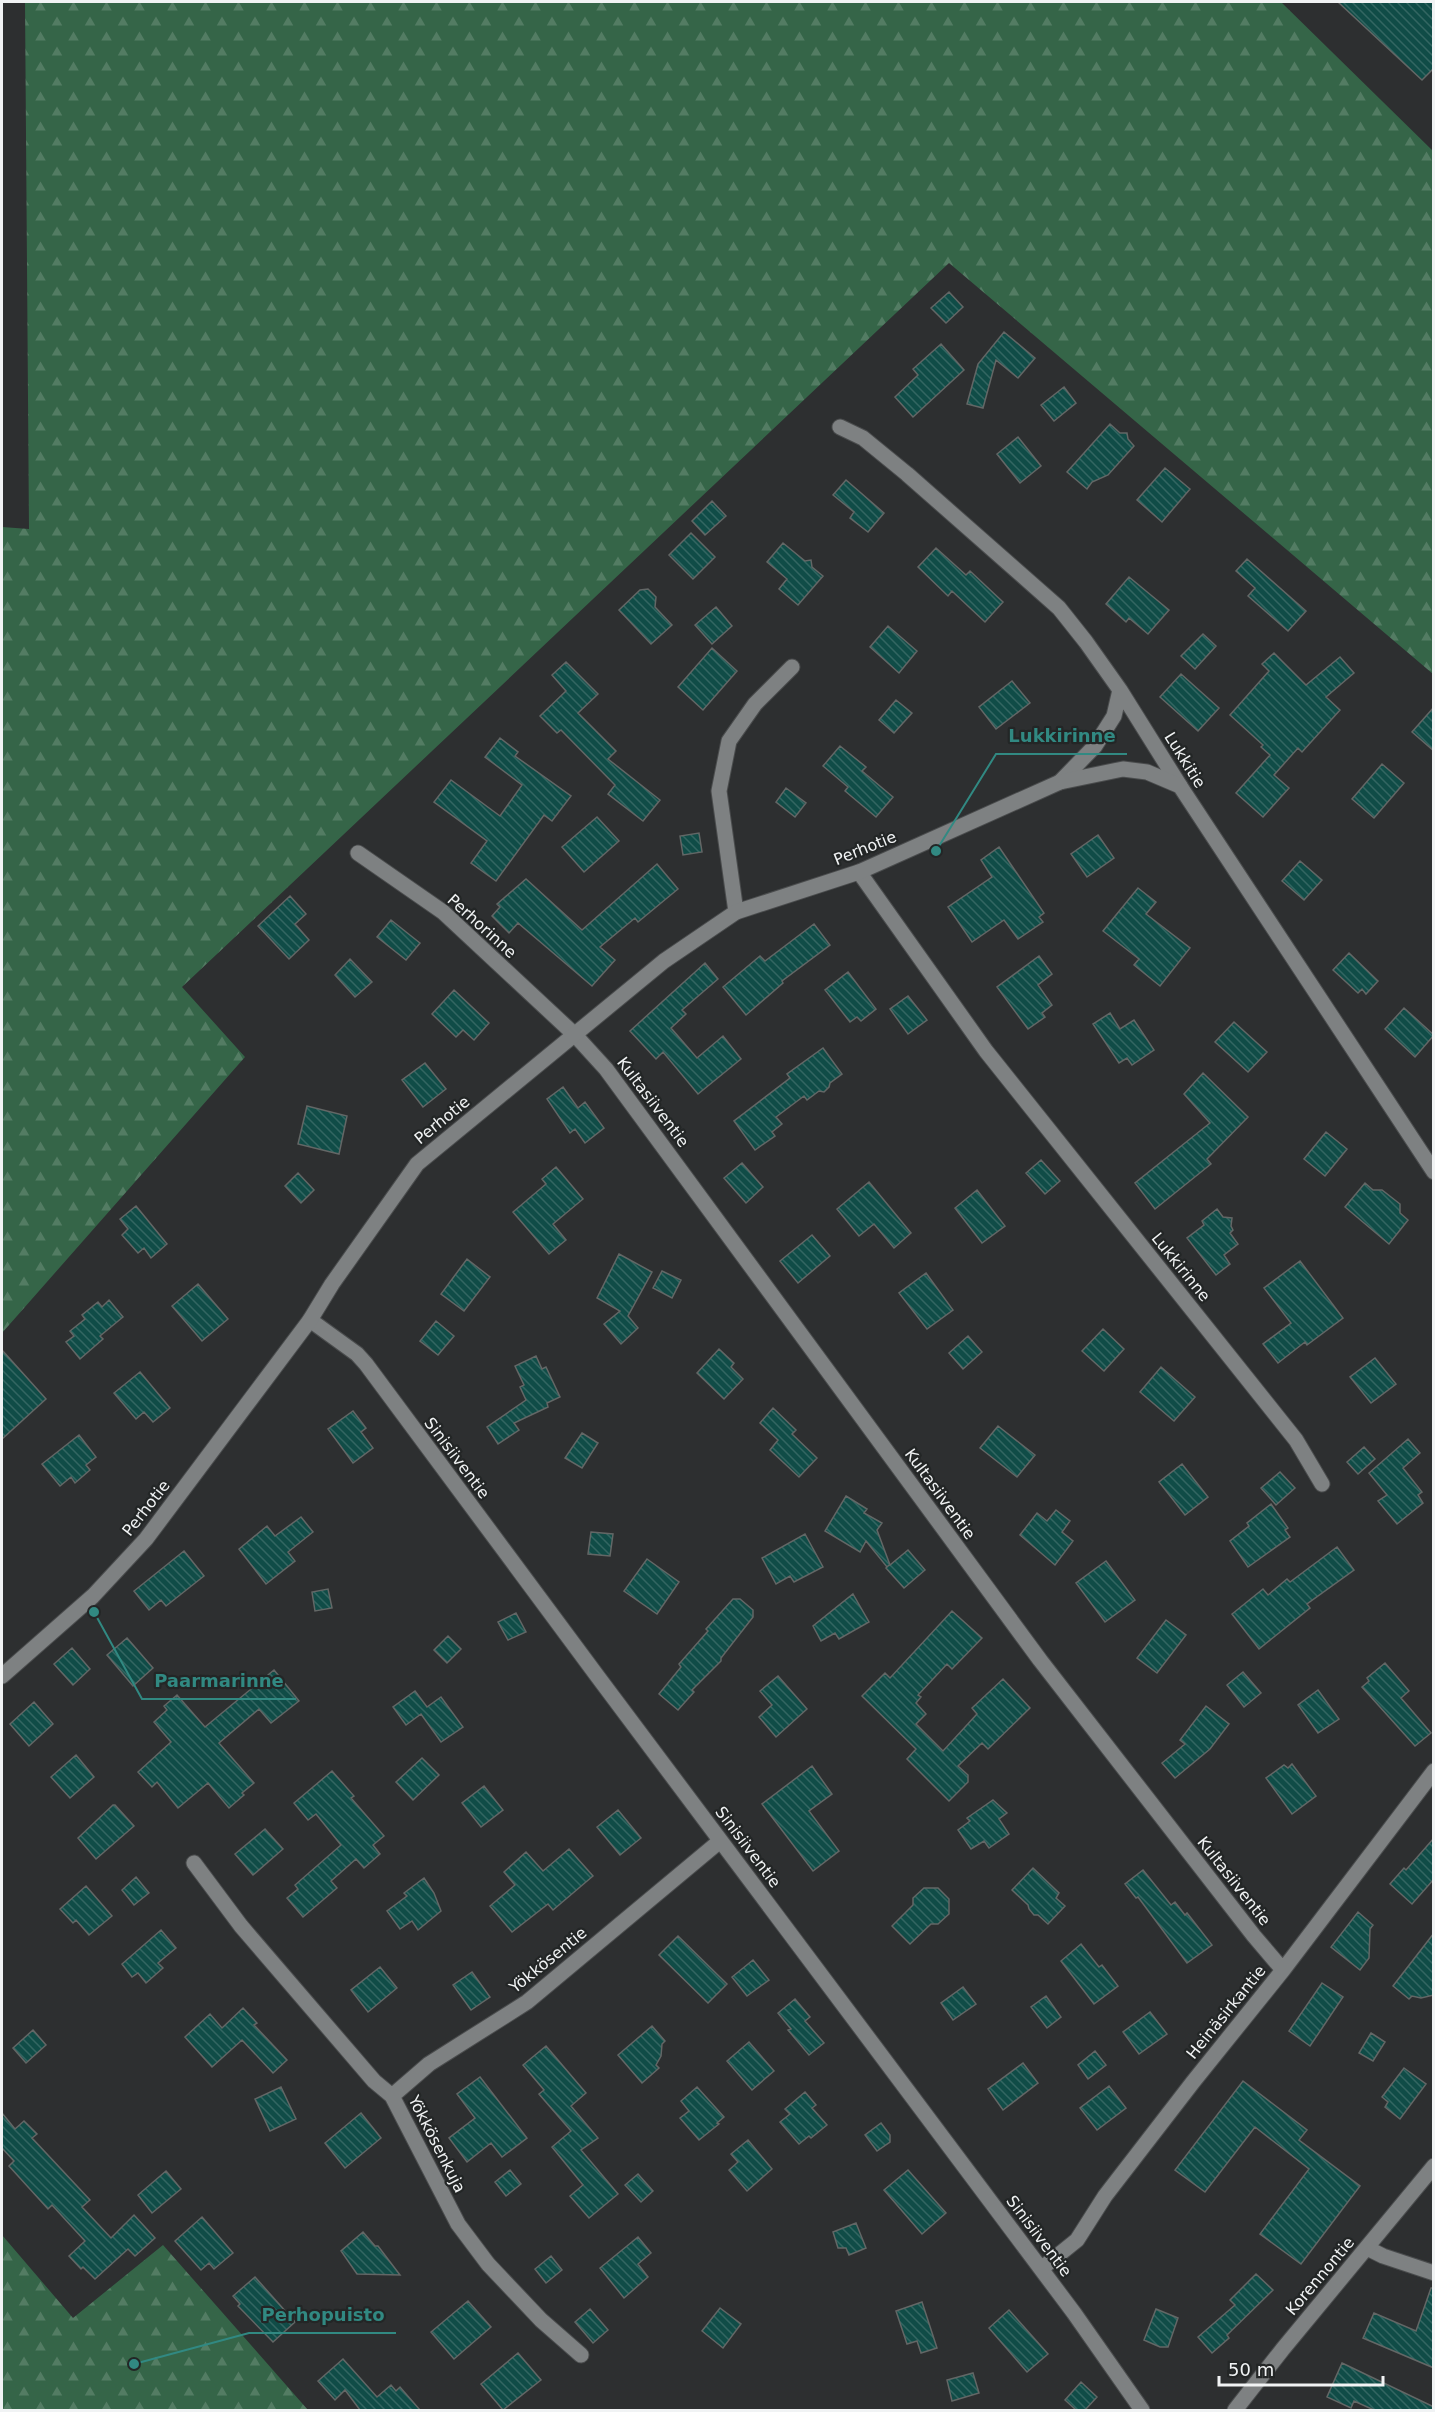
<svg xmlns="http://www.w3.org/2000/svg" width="1435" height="2412" font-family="'DejaVu Sans',sans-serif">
<defs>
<pattern id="forest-firs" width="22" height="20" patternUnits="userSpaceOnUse" patternTransform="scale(1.5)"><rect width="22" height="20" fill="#356548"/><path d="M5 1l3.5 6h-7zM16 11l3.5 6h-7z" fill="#537c63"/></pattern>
<pattern id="building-back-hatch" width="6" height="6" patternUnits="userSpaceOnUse" patternTransform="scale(1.5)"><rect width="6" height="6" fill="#104c47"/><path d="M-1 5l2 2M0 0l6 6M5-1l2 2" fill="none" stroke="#336662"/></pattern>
</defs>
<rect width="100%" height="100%" fill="#2d2f30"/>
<path fill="url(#forest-firs)" d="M25,2H1281L1433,151V674L949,263L182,987L245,1057L2,1333V527L29,529Z
M2,2235L73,2318L163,2245L308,2410H2Z"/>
<path fill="url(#building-back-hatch)" stroke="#636766" stroke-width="1.5" d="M1338,2H1434V68L1422,80Z
M949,292L963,307L946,323L931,308Z
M1004,332L1035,358L1018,378L996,360L983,408L967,404L978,364Z
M941,344L964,370L913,417L895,397L918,375L913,369Z
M1064,387L1076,403L1054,421L1041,405Z
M1110,424L1120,433H1127L1128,439L1134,446L1108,475L1092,482L1087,489L1067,472Z
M1018,437L1041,466L1020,483L997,454Z
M1165,468L1190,489L1162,522L1137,500Z
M846,480L884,513L868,532L850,518L854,512L833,495Z
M712,501L726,516L705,535L692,521Z
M691,533L715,557L693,579L669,555Z
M783,543L805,561L811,560L812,567L823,576L798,605L779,589L787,579L767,562Z
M936,548L966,575L970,571L1003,602L985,622L952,591L948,596L918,567Z
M1247,559L1306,611L1288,631L1248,596L1255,588L1236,571Z
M1129,577L1169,610L1148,634L1129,618L1126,622L1106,604Z
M648,589L656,597L655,607L672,625L651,644L619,610L640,590Z
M716,607L732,626L712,644L695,625Z
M888,626L917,651L899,673L870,647Z
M1203,634L1216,646L1195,669L1181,656Z
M712,648L737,671L703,710L678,687Z
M1274,653L1306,685L1340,657L1354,673L1326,697L1340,710L1302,752L1298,748L1274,775L1289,788L1263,817L1236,793L1270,755L1261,747L1263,745L1230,715L1269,671L1262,664Z
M566,662L598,694L578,713L616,751L608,759L660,800L643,821L608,794L615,785L561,730L557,733L540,716L566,691L552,675Z
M1181,674L1219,708L1198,731L1160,697Z
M1012,681L1030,703L996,729L979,707Z
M896,700L912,713L894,733L879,720Z
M1434,707V751L1412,732Z
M500,738L518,752L515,756L571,796L552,821L544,815L496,881L471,863L487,841L434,802L451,780L500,816L522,785L485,757Z
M840,746L866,767L862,771L893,797L876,817L845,791L848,787L823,766Z
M1382,764L1404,783L1374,818L1352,799Z
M786,788L806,803L795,817L776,802Z
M597,817L619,841L584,872L562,847Z
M699,833L702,852L683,855L680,836Z
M1098,835L1114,858L1087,877L1071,854Z
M999,847L1044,913L1039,917L1043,922L1018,939L1004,920L972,942L948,907L992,877L981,860Z
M1300,861L1322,880L1304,900L1282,881Z
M657,864L678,889L638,922L635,918L600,947L615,960L592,986L518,923L509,933L492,916L500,907L497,904L526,879L582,930Z
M1138,888L1156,902L1146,914L1190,948L1160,986L1134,965L1139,959L1103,931Z
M290,896L306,914L295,924L309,940L289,959L258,926Z
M391,920L420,943L406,960L377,937Z
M814,924L830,945L782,981L783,983L746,1015L723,987L760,956L765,961Z
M1349,953L1378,981L1366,994L1362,989L1358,993L1333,970Z
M1039,956L1052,974L1038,985L1052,1005L1042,1013L1045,1017L1028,1029L997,987Z
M350,959L372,982L355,997L335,975Z
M705,963L718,979L682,1010L686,1014L671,1028L697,1058L723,1036L741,1059L698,1094L663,1052L656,1059L630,1031Z
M848,972L876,1009L861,1021L857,1017L850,1022L825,990Z
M454,990L489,1023L474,1040L463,1030L456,1037L432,1014Z
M908,996L927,1020L908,1034L890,1009Z
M1404,1008L1434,1035L1415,1057L1385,1029Z
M1110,1013L1120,1029L1134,1020L1154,1050L1132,1065L1127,1058L1119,1063L1093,1024Z
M1234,1022L1267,1052L1248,1072L1215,1042Z
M823,1048L842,1074L830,1083L829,1087L824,1092L819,1091L807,1100L804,1096L776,1117L782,1124L772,1132L775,1136L755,1150L734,1121L790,1078L787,1074Z
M425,1063L446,1089L423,1107L402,1080Z
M1203,1073L1248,1117L1207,1159L1211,1164L1155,1209L1135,1183L1210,1123L1184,1094Z
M563,1087L578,1108L585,1102L604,1128L585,1143L575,1129L570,1133L547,1099Z
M307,1106L347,1116L339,1154L298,1144Z
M1326,1132L1347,1149L1325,1176L1304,1159Z
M1041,1160L1060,1181L1045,1194L1026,1173Z
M742,1163L763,1187L746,1203L724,1178Z
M556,1167L583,1199L553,1224L566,1240L549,1254L513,1212L546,1184L542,1179Z
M298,1173L314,1190L301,1203L285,1186Z
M869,1182L911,1233L894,1248L874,1224L859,1236L837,1209Z
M1365,1183L1373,1190H1382L1400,1204V1213L1408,1220L1389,1244L1345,1207Z
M977,1190L1005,1226L982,1243L955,1208Z
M136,1206L167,1244L151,1258L144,1248L138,1253L122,1235L128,1229L120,1219Z
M1217,1209L1223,1217L1232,1218L1231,1226L1233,1230L1230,1233L1238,1244L1224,1255L1230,1264L1216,1275L1187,1238L1204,1225L1202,1221Z
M812,1235L830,1256L798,1283L780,1261Z
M619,1254L652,1272L628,1316L638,1328L621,1344L604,1324L620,1311L597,1298Z
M467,1259L490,1277L464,1311L441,1294Z
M1300,1261L1343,1318L1307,1345L1305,1342L1278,1363L1263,1344L1291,1323L1264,1288Z
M662,1271L681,1280L672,1298L653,1288Z
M926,1273L953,1310L927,1329L899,1293Z
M198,1284L228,1319L202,1341L172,1306Z
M109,1300L123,1317L100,1336L103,1339L80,1359L66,1342L74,1336L70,1331L85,1319L82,1315L98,1302L102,1307Z
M436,1321L454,1336L438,1355L420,1341Z
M1103,1329L1124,1349L1104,1371L1082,1351Z
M968,1336L982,1352L963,1369L949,1353Z
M719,1349L734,1363L731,1367L743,1379L724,1399L697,1373Z
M2,1350L46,1399L2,1439Z
M536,1356L542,1369L546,1367L560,1397L547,1403L548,1407L514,1423L519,1430L498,1444L487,1427L526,1400L520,1387L524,1385L515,1366Z
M1375,1358L1396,1384L1371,1403L1350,1377Z
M1161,1367L1195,1397L1174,1421L1140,1392Z
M140,1372L170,1408L153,1422L144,1412L136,1419L114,1393Z
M773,1408L796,1430L792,1434L817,1458L799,1477L770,1450L778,1440L760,1423Z
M353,1411L366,1428L361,1432L373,1448L353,1463L328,1429Z
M998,1426L1035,1455L1017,1477L980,1448Z
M582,1433L598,1443L582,1468L565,1458Z
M79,1435L96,1457L86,1465L90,1470L75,1483L71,1477L60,1486L42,1464Z
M1408,1439L1420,1453L1403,1468L1422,1492L1418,1495L1423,1503L1397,1524L1378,1501L1387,1495L1369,1473Z
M1364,1447L1375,1459L1358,1474L1347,1462Z
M1182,1464L1208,1497L1185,1515L1159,1482Z
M1280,1472L1295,1488L1276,1505L1261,1488Z
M846,1496L867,1509L864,1513L882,1523L877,1530L890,1565L908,1550L925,1570L904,1588L886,1568L889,1565L887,1567L866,1541L860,1552L825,1531Z
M1271,1504L1288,1528L1285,1530L1290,1537L1248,1567L1230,1541L1249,1526L1247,1523Z
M1056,1510L1070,1521L1062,1532L1073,1541L1055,1565L1020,1535L1037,1513L1047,1521Z
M301,1517L313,1532L288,1552L295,1561L266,1584L239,1549L267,1526L275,1536Z
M591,1532L613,1534L610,1556L588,1554Z
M805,1534L823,1567L794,1582L790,1576L776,1584L762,1558Z
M1337,1547L1354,1570L1307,1604L1310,1608L1259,1649L1232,1614L1263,1589L1268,1595L1287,1579L1290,1582Z
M184,1551L204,1576L166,1606L161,1600L149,1610L134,1591Z
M647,1559L679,1582L657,1614L624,1591Z
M1106,1561L1135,1600L1105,1622L1076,1583Z
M328,1589L332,1608L315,1611L312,1592Z
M853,1594L869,1622L839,1639L835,1633L821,1641L813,1626Z
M733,1599H740L753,1610V1617L721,1658V1661L692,1690L694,1692L678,1710L659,1694L681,1667L679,1664L708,1631L706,1629Z
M952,1611L982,1638L952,1669L947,1664L918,1695L921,1697L916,1703L926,1714L916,1724L943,1751L977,1714L972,1708L1003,1679L1030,1708L988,1749L982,1743L958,1766L968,1775V1782L949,1801L907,1759L916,1749L862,1696L885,1673L890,1678Z
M516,1613L526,1632L508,1640L498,1622Z
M1166,1620L1186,1635L1157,1673L1137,1658Z
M448,1636L461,1649L447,1663L434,1650Z
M127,1638L153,1668L133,1686L107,1655Z
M72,1648L90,1669L73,1685L54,1664Z
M1385,1663L1409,1691L1401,1698L1431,1733L1415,1746L1362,1687L1369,1681L1367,1678Z
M274,1670L299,1701L271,1723L259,1709L219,1743L254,1783L242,1793L244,1795L229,1808L208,1783L178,1808L157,1782L152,1787L138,1772L171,1742L154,1722L167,1710L164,1706L177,1695L205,1727Z
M1243,1672L1261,1693L1244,1707L1227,1685Z
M778,1676L807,1709L776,1737L759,1717L772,1705L760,1691Z
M1318,1690L1339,1719L1318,1733L1298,1705Z
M415,1691L427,1707L441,1697L463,1727L441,1742L421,1714L406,1725L393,1707Z
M34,1702L53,1724L29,1746L10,1724Z
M1206,1706L1229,1724L1210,1749L1175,1778L1162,1763L1185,1744L1180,1740Z
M76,1755L94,1777L70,1798L51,1777Z
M422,1758L439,1775L413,1800L396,1782Z
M1292,1764L1316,1796L1292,1814L1266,1778L1284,1765L1288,1768Z
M812,1766L832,1794L809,1811L839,1851L813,1871L762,1804Z
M332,1771L354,1796L351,1798L384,1836L373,1845L380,1854L364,1868L356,1859L331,1881L337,1888L303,1917L287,1898L298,1889L295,1885L341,1845L316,1814L308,1820L294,1803Z
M484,1786L503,1810L481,1827L462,1803Z
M993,1800L1007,1813L999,1819L1009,1834L989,1848L984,1841L971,1849L958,1830L970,1821L967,1818Z
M113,1805H115L134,1826L96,1859L78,1838Z
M618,1810L641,1838L620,1855L597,1827Z
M265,1829L283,1849L253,1875L235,1854Z
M1434,1838V1879L1412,1904L1390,1884L1404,1868L1406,1870Z
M569,1849L593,1876L553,1910L548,1904L512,1932L490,1906L515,1885L504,1872L526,1852L543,1871Z
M1033,1868L1059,1893L1056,1898L1065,1906L1048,1924L1038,1915H1034L1029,1909L1028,1905L1012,1890Z
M1143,1870L1171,1905L1175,1902L1185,1915L1187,1913L1212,1945L1187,1963L1138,1897L1136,1898L1125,1884Z
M136,1877L149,1893L134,1905L122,1890Z
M424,1878L434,1893L441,1911L418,1930L412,1921L400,1929L387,1911L407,1896L404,1893Z
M86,1886L112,1916L89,1935L76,1920L73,1923L60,1909Z
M924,1888H938L949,1899V1914L938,1924H931L910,1944L892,1926L913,1905V1898Z
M1358,1912L1373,1925L1370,1929L1369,1958L1360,1970L1331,1947Z
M161,1930L176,1948L158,1963L163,1968L146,1983L138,1973L132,1977L122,1964Z
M1434,1933V1995L1421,1998L1412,1996L1409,1999L1393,1986Z
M678,1936L727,1984L708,2003L659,1955Z
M1081,1944L1099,1967L1102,1965L1118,1986L1094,2004L1061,1961Z
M753,1960L769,1980L747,1996L732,1977Z
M380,1967L397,1988L368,2012L351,1990Z
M472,1972L490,1997L471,2010L453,1985Z
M1322,1983L1343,1997L1310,2046L1289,2031Z
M963,1987L976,2004L953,2020L941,2003Z
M1046,1996L1061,2017L1047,2028L1031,2007Z
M795,1999L810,2017L805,2021L824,2043L809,2055L788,2030L791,2029L778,2013Z
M243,2008L257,2023L254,2025L287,2060L273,2073L242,2040L212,2067L185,2037L210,2014L222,2028Z
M1150,2012L1167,2034L1139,2054L1123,2032Z
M652,2026L665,2041L662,2044L661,2056L656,2065L659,2068L642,2083L618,2055Z
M33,2030L46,2045L26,2063L13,2048Z
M1371,2033L1385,2042L1373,2061L1359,2053Z
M749,2042L774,2071L752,2090L727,2061Z
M546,2046L586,2093L571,2106L598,2138L581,2150L618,2194L589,2218L570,2196L583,2185L552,2147L571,2131L539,2094L544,2090L523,2065Z
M1095,2051L1106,2065L1088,2079L1078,2065Z
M1023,2063L1038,2083L1003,2110L988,2089Z
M1404,2068L1426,2084L1400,2119L1385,2107L1388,2102L1382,2097Z
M480,2077L527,2138L502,2157L491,2143L467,2162L449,2138L475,2118L457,2094Z
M1243,2081L1307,2130L1299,2140L1360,2186L1301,2264L1260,2234L1309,2169L1255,2127L1205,2192L1175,2170Z
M1109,2086L1126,2108L1097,2130L1080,2108Z
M281,2087L296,2119L270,2131L255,2099Z
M697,2087L724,2117L717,2123L719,2124L699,2140L680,2118L689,2111L681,2101Z
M805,2092L816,2105L812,2108L827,2125L811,2138L809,2136L799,2144L780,2122L790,2114L785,2109Z
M2,2113L15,2129L24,2121L37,2134L32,2138L90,2200L82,2207L111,2238L134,2215L155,2238L135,2256L128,2249L95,2279L83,2267L81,2269L69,2256L85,2241L52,2205L48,2209L9,2166L14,2161L2,2148Z
M361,2113L381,2138L345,2168L325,2143Z
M881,2123L890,2135V2142L877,2151L865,2135Z
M748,2140L772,2169L747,2191L729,2170L738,2162L731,2154Z
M510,2170L521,2184L506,2196L495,2182Z
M908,2170L946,2213L922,2234L884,2190Z
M166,2171L181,2189L152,2213L138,2195Z
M638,2174L653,2191L641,2202L625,2185Z
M202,2217L233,2253L214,2269L209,2263L201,2270L175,2241Z
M856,2223L866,2248L849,2255L846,2248H838L833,2232Z
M363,2232L375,2246H378L400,2275L357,2274L341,2251Z
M638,2237L651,2253L638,2264L648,2277L624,2298L600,2268Z
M551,2256L562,2270L546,2283L535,2269Z
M1256,2274L1273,2290L1227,2335L1229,2338L1212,2353L1198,2337L1235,2305L1230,2300Z
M255,2277L295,2322L273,2342L238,2306L240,2304L233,2296Z
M1431,2288H1434V2368L1363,2338L1374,2313L1416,2331Z
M468,2301L491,2327L454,2359L431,2332Z
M922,2302L937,2348L921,2353L917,2341L907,2344L896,2311Z
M720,2308L741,2324L723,2348L702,2331Z
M590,2309L608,2330L593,2343L575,2322Z
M1156,2309L1178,2318L1168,2347H1160L1144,2340Z
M1009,2310L1048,2354L1027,2372L989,2328Z
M518,2353L541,2380L503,2410L481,2384Z
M343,2359L377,2397L391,2385L396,2391L400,2387L420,2410H360L345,2390L335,2400L318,2381Z
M1342,2363L1434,2407V2410H1374L1354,2401L1351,2408L1327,2397Z
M973,2373L979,2393L952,2401L947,2380Z
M1081,2382L1097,2397L1085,2410H1076L1065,2400Z"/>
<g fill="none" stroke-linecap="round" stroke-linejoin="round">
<defs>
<path id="minor" d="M840,427L863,438L907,474L1059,608L1086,642L1120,690L1180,786
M1060,782L1095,746L1114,716L1120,690
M358,853L443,912L575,1035L606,1069L1040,1660L1254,1936L1283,1970
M859,872L986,1051L1296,1440L1322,1484
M736,912L719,791L729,741L755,704L792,667
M310,1320L357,1354L366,1364L598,1677L1074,2313L1142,2410
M194,1863L241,1926L374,2081L392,2096L458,2224L488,2264L541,2320L581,2355
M392,2096L429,2064L527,2002L720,1841
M1367,2248L1383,2256L1434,2273
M1041,2269L1077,2240L1105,2196L1193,2082L1283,1970L1434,1771"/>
<path id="tertiary" d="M2,1676L93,1596L146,1539L310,1320L332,1284L417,1164L664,961L736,912L859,872L1060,782L1123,769L1147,772L1180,786L1434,1172
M1235,2410L1282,2350L1434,2166"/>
</defs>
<use href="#minor" stroke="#4a4c4d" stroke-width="17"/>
<use href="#tertiary" stroke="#4a4c4d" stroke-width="17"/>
<use href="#minor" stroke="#7e8182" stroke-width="15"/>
<use href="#tertiary" stroke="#7e8182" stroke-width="15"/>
</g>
<g text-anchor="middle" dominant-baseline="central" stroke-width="4.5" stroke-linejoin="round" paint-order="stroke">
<g font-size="16" fill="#f1f3f4" stroke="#232626">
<text transform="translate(1185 760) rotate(58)">Lukkitie</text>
<text transform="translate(865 848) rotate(-22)">Perhotie</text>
<text transform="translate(482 926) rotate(42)">Perhorinne</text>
<text transform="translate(653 1102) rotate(53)">Kultasiiventie</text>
<text transform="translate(442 1120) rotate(-39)">Perhotie</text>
<text transform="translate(1181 1267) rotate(51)">Lukkirinne</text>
<text transform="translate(457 1458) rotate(53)">Sinisiiventie</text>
<text transform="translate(940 1494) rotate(54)">Kultasiiventie</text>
<text transform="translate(146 1508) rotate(-52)">Perhotie</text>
<text transform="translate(748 1847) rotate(53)">Sinisiiventie</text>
<text transform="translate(1234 1881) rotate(52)">Kultasiiventie</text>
<text transform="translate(548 1960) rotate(-39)">Yökkösentie</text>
<text transform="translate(1226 2012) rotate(-51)">Heinäsirkantie</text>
<text transform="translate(437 2144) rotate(63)">Yökkösenkuja</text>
<text transform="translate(1039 2236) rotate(53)">Sinisiiventie</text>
<text transform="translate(1320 2276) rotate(-50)">Korennontie</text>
</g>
</g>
<path fill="none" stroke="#318982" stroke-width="2" d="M936 851L996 754H1127M94 1612L142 1699H296M134 2364L249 2333H396"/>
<g fill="#318982" stroke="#232626" stroke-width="2">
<circle cx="936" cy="851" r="6"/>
<circle cx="94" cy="1612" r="6"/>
<circle cx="134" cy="2364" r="6"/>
</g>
<g font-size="18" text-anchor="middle" font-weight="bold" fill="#318982" stroke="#232626" stroke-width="4.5" stroke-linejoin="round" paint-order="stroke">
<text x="1062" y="742">Lukkirinne</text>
<text x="219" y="1687">Paarmarinne</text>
<text x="323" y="2321">Perhopuisto</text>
</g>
<rect width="1435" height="2412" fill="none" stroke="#f1f3f4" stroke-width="6"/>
<path d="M1219 2376v9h164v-9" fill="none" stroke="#f1f3f4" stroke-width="3"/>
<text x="1228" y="2376" font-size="18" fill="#f1f3f4" stroke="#232626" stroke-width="4.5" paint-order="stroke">50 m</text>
</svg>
